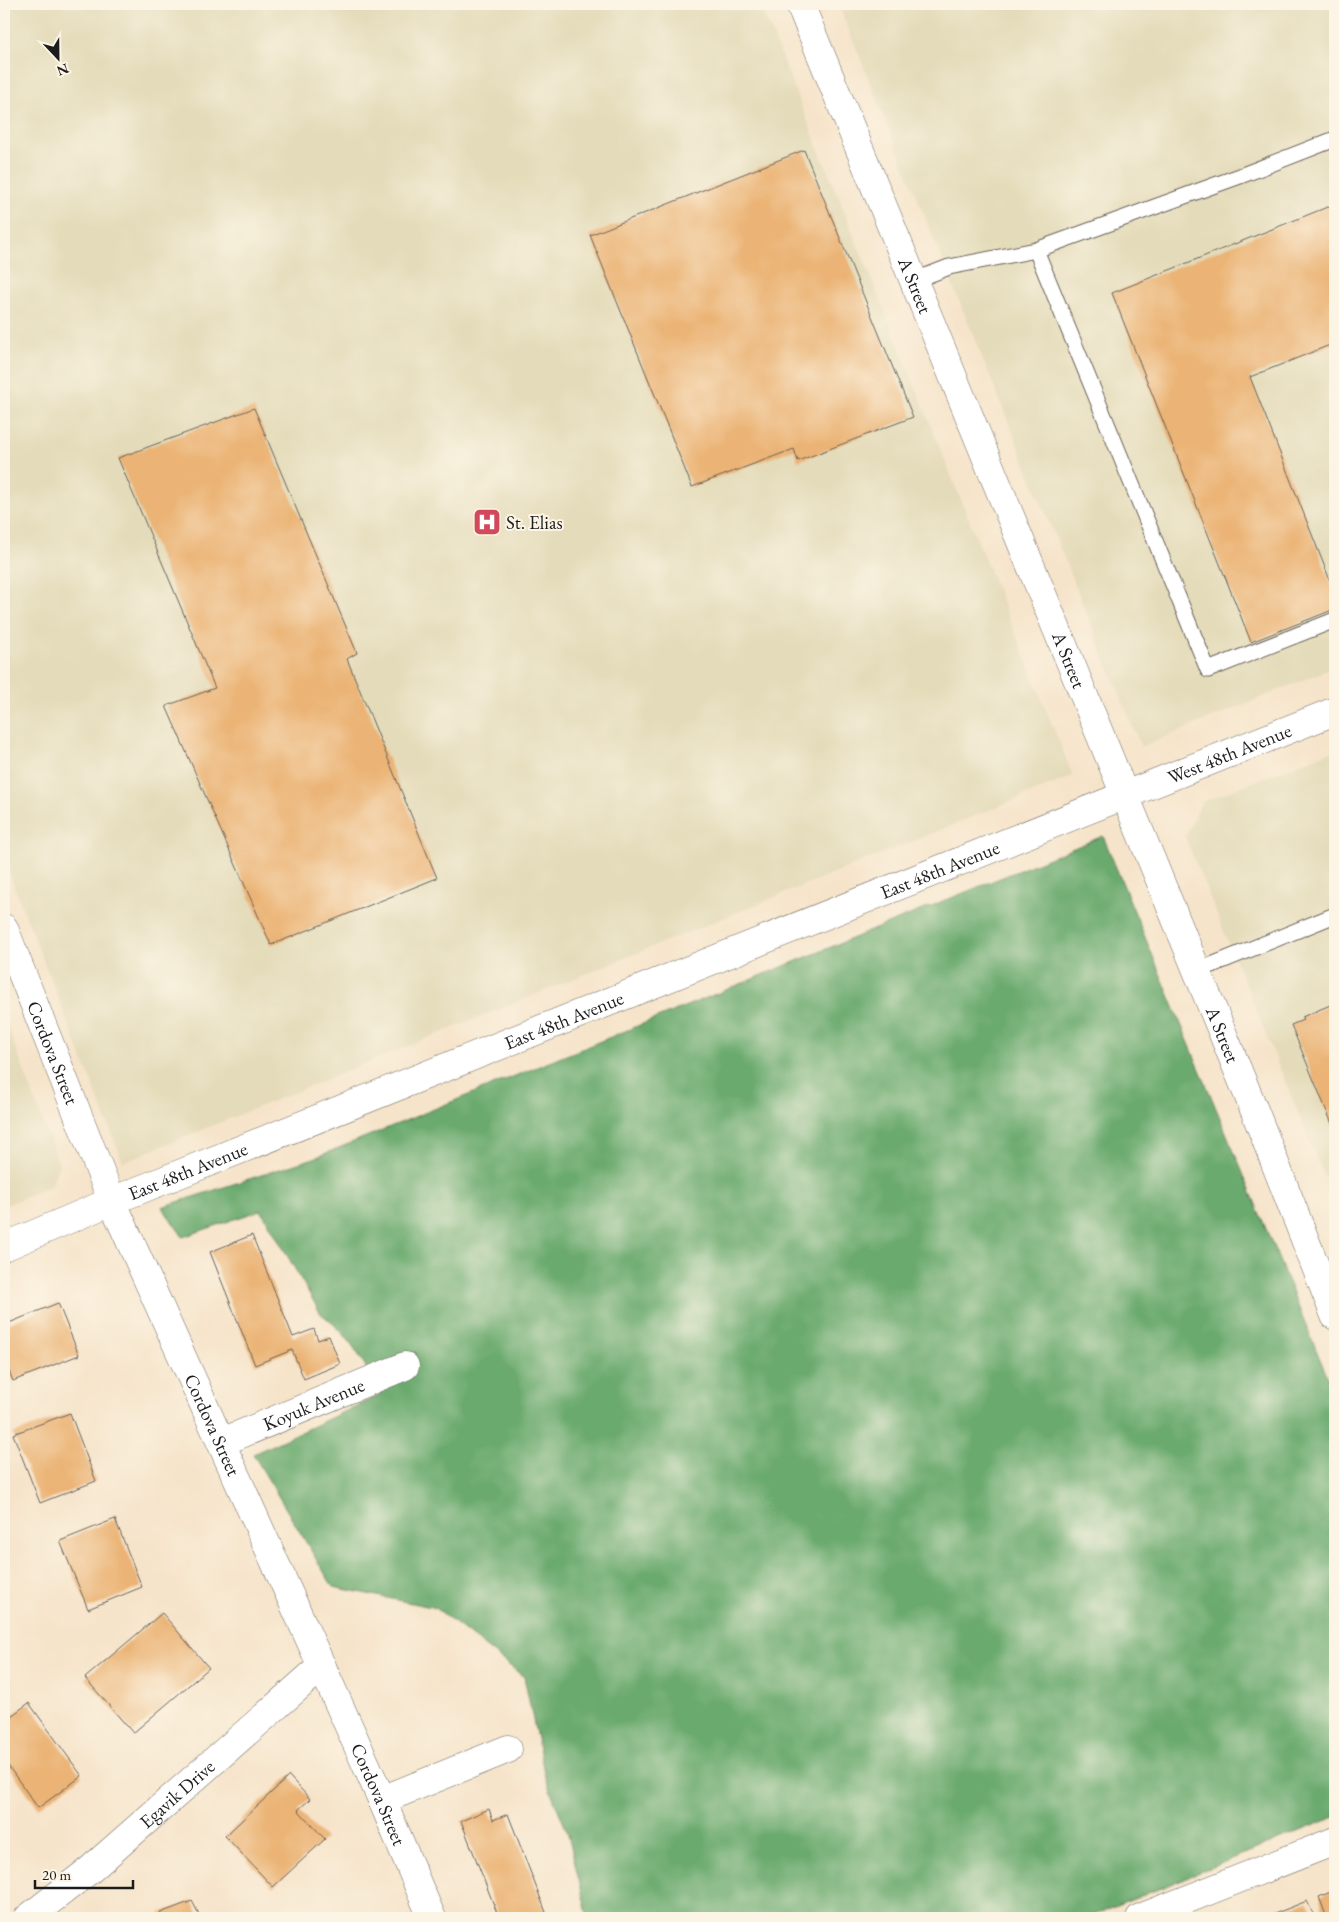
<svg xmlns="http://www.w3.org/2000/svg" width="1339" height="1922" font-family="'EB Garamond',serif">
<rect width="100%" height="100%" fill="#fcf5e5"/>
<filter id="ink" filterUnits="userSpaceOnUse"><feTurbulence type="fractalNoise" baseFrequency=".02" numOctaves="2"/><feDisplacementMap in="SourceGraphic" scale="10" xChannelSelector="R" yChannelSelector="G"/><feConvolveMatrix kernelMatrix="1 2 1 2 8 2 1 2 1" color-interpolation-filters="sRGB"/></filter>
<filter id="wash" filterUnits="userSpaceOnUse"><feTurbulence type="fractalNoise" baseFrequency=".0096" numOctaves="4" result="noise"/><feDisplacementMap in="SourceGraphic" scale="20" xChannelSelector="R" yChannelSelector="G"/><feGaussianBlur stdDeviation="1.12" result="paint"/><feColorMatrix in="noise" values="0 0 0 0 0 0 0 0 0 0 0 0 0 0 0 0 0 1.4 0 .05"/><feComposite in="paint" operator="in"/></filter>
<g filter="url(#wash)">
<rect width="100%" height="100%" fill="#f6e4ca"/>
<path fill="#e4dbba" d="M4,4H760L1073,776L123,1162L4,861Z
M838,4H1335V667L1141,747Z
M1335,750V1203L1185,837L1202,802Z
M4,1017L59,1164L51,1186L4,1206Z"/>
<path fill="#6aaa6e" stroke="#436345" d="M1103,836L1335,1395V1817L1087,1918H588L568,1834L545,1777L524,1677L436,1608L333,1587L253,1454L380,1395C366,1365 349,1333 321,1314L261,1210L183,1237L162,1207L314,1158Z"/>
<g id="blocks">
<path fill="#ebb374" d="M804,150L913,417L798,461L794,449L692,487L590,235Z
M1335,204V343L1250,377L1335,593V609L1251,642L1112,293Z
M254,408L357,653L347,659L437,878L271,945L166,706L215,688L118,458Z
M1335,1003V1131L1291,1025L1303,1020L1302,1017Z
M252,1235L293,1337L314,1329L318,1340L329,1336L340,1364L304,1379L292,1350L255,1365L210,1252Z
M58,1303L79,1355L13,1381L4,1359V1325Z
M70,1413L96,1481L40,1503L13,1434Z
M115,1519L142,1587L88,1609L60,1541Z
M162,1613L209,1668L133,1733L85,1678Z
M29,1703L82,1776L38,1808L4,1760V1721Z
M289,1776L310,1799L298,1810L325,1839L273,1887L225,1836Z
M489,1809L493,1820L508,1814L547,1915L540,1918H499L461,1821Z
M1335,1890V1918H1327L1319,1897Z
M192,1901L201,1918H163L160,1913Z
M1307,1901L1315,1918H1264Z"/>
</g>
</g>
<g filter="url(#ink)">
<use href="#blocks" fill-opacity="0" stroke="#686259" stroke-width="1"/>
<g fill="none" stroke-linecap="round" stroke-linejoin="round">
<defs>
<path id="service" d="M1036,250L1208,670L1335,620
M913,281L949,267L1036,250L1240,176L1335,139
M1197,971L1335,915"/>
<g id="minor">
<path id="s1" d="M800,4L1255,1112L1335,1316"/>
<path id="s2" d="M4,928L112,1201L382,1800L432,1918"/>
<path id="s3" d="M4,1247L112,1201L1335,711"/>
<path id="s4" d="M222,1442L405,1366"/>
<path d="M382,1800L508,1749"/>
<path id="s5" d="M28,1918L91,1869L322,1666"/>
<path d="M1140,1918L1335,1841"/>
</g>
</defs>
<use href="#service" stroke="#686259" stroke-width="17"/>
<use href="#minor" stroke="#686259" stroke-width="29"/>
<use href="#service" stroke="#fff" stroke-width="15"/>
<use href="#minor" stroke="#fff" stroke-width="28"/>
</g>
</g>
<defs>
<symbol id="hospital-square" viewBox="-11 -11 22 22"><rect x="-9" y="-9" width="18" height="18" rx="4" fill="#d1495b" stroke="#fcf5e5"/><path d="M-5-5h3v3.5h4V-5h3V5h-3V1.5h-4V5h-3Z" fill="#fff"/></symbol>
</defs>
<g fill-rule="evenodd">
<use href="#hospital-square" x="471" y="506" width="32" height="32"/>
</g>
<g text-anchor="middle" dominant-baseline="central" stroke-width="4" stroke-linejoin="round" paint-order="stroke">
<g font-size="19" fill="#1c1c1c" stroke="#fcf5e5">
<text stroke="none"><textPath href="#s1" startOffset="304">A Street</textPath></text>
<text stroke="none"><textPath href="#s1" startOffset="709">A Street</textPath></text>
<text stroke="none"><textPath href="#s3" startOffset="1321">West 48th Avenue</textPath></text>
<text stroke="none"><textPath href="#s3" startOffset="1009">East 48th Avenue</textPath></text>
<text stroke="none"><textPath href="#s3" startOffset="604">East 48th Avenue</textPath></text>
<text stroke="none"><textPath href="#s1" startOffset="1114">A Street</textPath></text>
<text stroke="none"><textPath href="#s2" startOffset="134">Cordova Street</textPath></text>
<text stroke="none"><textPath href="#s3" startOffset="199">East 48th Avenue</textPath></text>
<text stroke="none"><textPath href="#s4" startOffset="99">Koyuk Avenue</textPath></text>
<text stroke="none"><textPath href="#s2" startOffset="539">Cordova Street</textPath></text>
<text stroke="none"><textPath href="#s5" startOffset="194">Egavik Drive</textPath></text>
<text stroke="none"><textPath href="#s2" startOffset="944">Cordova Street</textPath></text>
</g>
<g font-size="19" fill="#1c1c1c" stroke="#fcf5e5" text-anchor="start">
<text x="506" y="522">St. Elias</text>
</g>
</g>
<rect width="1339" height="1922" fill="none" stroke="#fcf5e5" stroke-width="20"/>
<g transform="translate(58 58) rotate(158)" stroke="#fcf5e5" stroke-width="4" paint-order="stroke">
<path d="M0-4L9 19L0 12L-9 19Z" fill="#1c1c1c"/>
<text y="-8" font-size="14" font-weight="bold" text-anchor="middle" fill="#1c1c1c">N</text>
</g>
<path d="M35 1880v8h98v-8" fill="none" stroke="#1c1c1c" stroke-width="2.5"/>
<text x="42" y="1880" font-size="15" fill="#1c1c1c" stroke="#fcf5e5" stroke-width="4" paint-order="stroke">20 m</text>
</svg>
